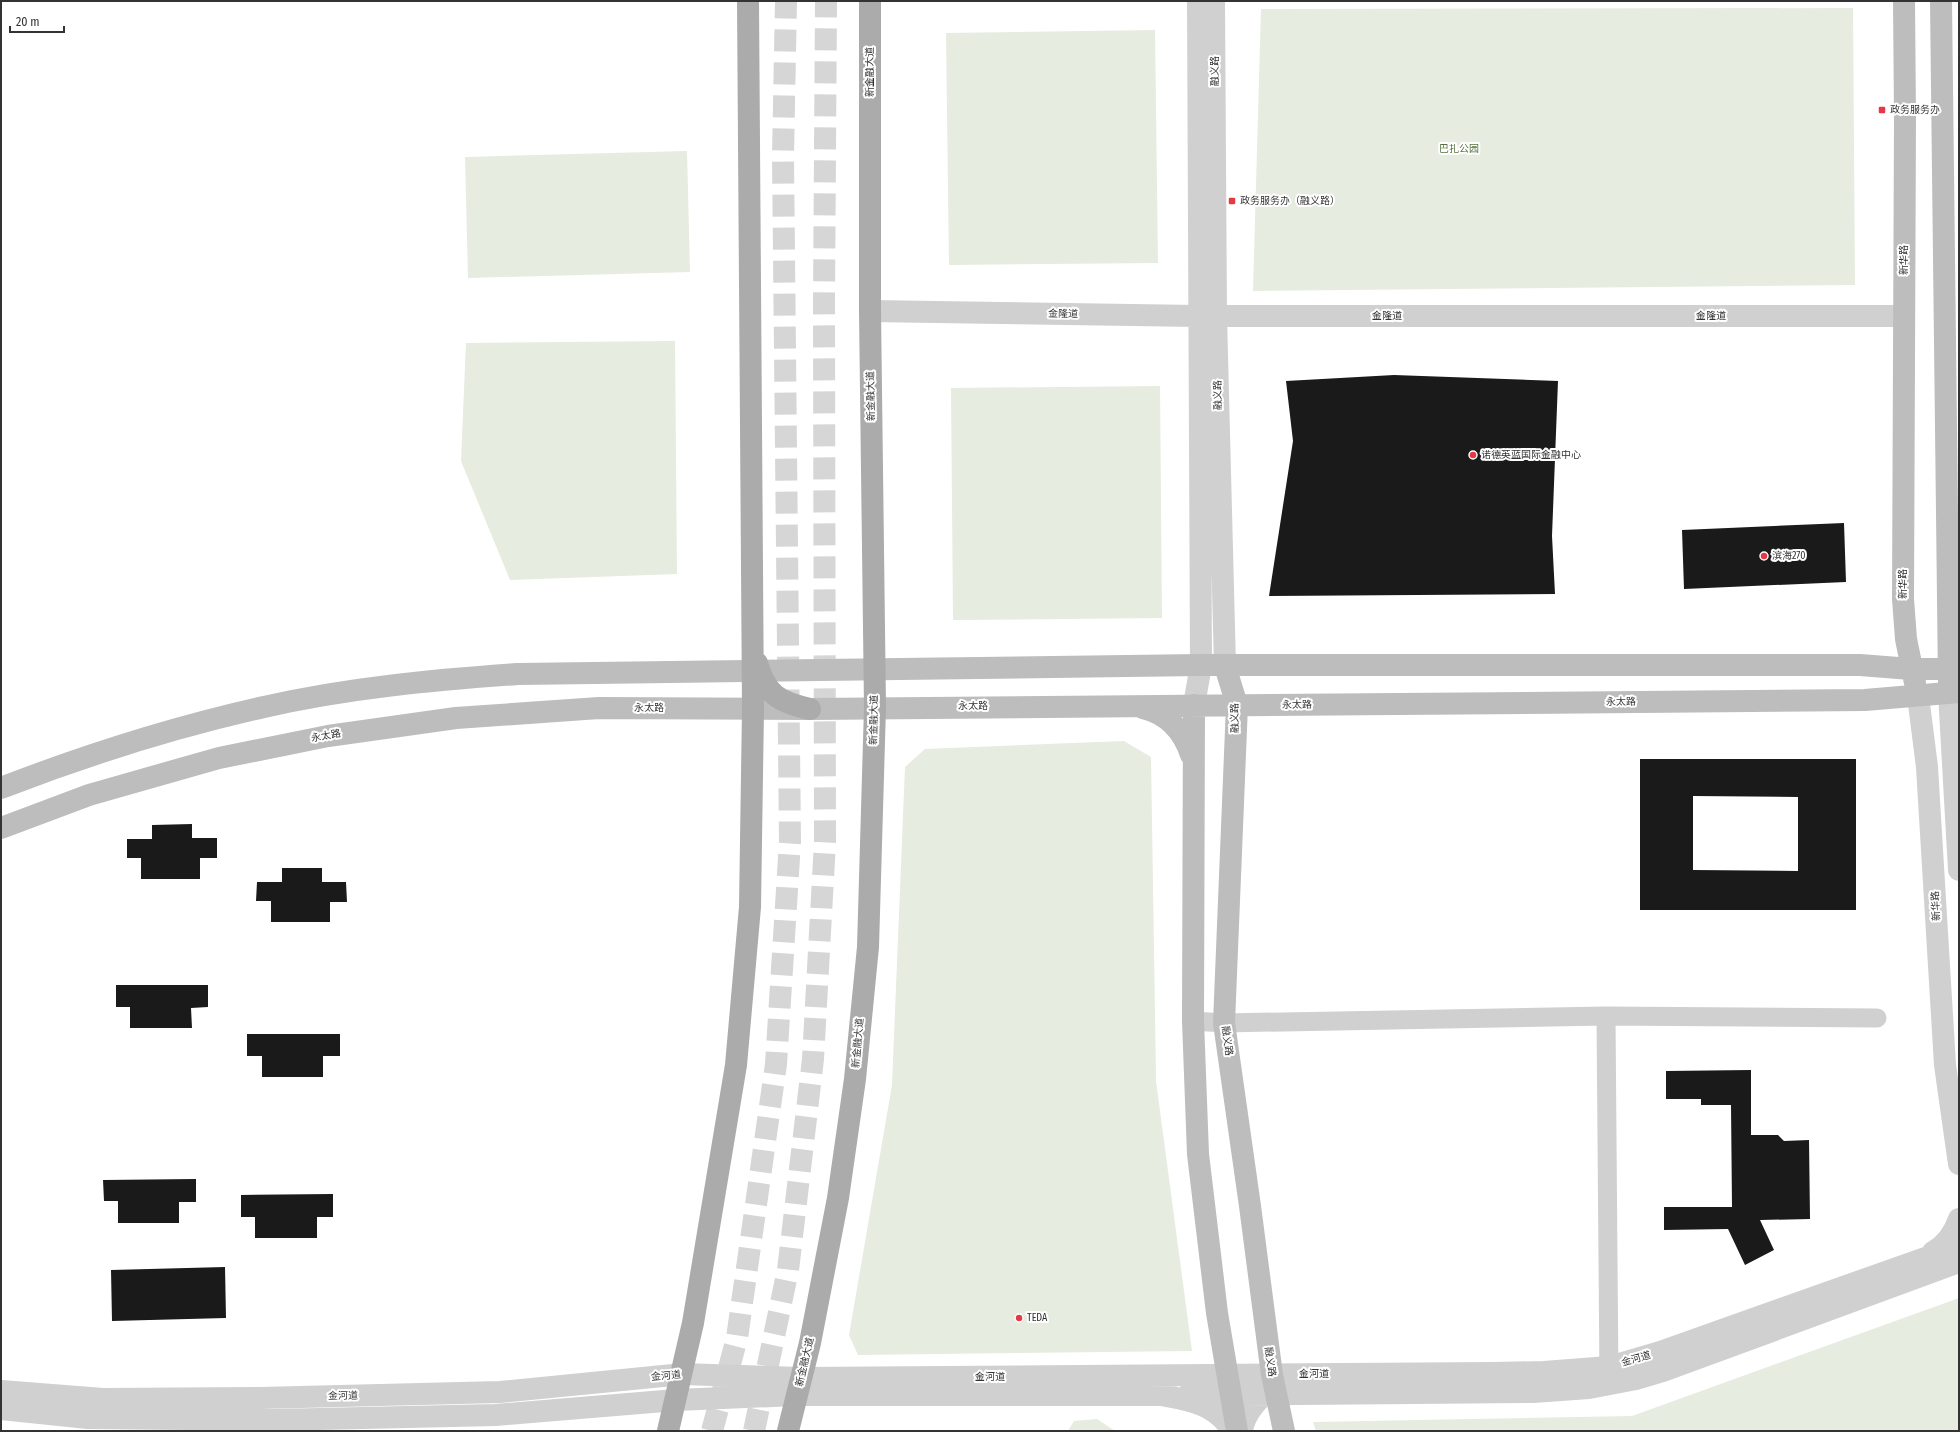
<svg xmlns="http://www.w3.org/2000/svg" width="1960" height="1432" font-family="'Fira Sans Condensed','Noto Sans SC',sans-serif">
<rect width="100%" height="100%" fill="#fff"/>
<path fill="#e6ecdf" d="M1853,8L1855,285L1253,291L1261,9Z
M1155,30L1158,263L949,265L946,33Z
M687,151L690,272L468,278L465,157Z
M675,341L677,574L510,580L461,461L466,343Z
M1160,386L1162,618L953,620L951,388Z
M1124,741L1151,757L1156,1081L1192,1351L858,1355L849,1335L892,1085L905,767L925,749Z
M1959,1298V1431H1316L1313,1422L1632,1416Z
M1097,1419L1115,1431H1068L1074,1421Z"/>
<path fill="#1a1a1a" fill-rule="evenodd" d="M1394,375L1558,381L1552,536L1555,594L1269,596L1293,441L1286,381Z
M1844,523L1846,582L1684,589L1682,530Z
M1640,759H1856V910H1640ZM1693,796L1798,797V871L1693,870Z
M192,824V838H217V858H200V879H141V858H127V839H152V825Z
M282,868H322V882H346L347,902H330V922H271V901H256L257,882H282Z
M116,985H208V1007L191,1008L192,1028H130V1007H116Z
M247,1034H340V1056H323V1077H262V1056H247Z
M1751,1070V1135H1778L1784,1141L1809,1140L1810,1219L1760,1220L1774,1250L1745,1265L1728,1229L1664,1230V1207H1732L1731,1105H1701V1099H1666V1071Z
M196,1179V1202H179V1223H118V1201H104L103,1180Z
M333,1194V1217H317V1238H255V1217H241V1195Z
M225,1267L226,1318L112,1321L111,1270Z"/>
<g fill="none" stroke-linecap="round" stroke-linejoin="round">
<path stroke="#d6d6d6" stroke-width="22" stroke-dasharray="22 11" stroke-linecap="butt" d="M712,1431L737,1338L776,1064L790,842L783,156L786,1
M754,1431L788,1270L813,1059L825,842L824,303L826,1"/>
<path stroke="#d0d0d0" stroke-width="19" d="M1193,1021L1224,1023L1606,1016
M1609,1381L1606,1016L1877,1018"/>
<path stroke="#d0d0d0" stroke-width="22" d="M1214,1L1216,316L1225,666
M870,311L1198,316H1903
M1949,693L1959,870
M1918,696L1927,767L1945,1065L1959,1164
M1194,705L1201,665L1198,1
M1933,1252C1946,1245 1954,1233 1959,1219
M1,1391L103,1399L260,1398L500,1392L683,1374L801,1378L1493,1373L1544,1372L1609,1367L1660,1352L1959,1246
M1188,1395L1533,1392L1589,1388L1636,1379L1663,1371L1959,1262
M1,1409L88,1418L275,1420L496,1415L676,1400L797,1395H1161C1189,1400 1216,1404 1232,1431
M1242,1431C1244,1414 1258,1398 1272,1389"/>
<path stroke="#bdbdbd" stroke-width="22" d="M1904,1L1905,117L1903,599L1906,639L1915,683
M1941,1L1949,684
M1225,666L1237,705L1224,1023L1250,1206L1272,1375L1284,1431
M1194,705L1193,1021L1198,1154L1217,1313L1237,1431
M1143,708C1168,714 1183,730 1191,755
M1,788C86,755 175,727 264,707C347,688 433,680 518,674L1201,665H1860L1911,669H1959
M1,828L89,795L219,758L328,736L456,718L599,708L810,709L1865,700L1959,692"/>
<path stroke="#ababab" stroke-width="22" d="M757,663C766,695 779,702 810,709
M668,1431L693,1323L736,1065L750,907L753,709L748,1
M788,1431L810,1343L838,1198L855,1079L868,947L875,707L870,311V1"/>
</g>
<g fill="#e63946" stroke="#fff" stroke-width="1.5">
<rect x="1878" y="106" width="8" height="8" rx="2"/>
<rect x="1228" y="197" width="8" height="8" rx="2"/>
<circle cx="1473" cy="455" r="4"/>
<circle cx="1764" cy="556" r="4"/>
<circle cx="1019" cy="1318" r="4"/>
</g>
<g text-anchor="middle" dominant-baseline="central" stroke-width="4" stroke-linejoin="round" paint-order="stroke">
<g font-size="10" fill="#333" stroke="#fff">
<text transform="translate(1215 71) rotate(-90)">融义路</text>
<text transform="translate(870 72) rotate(-90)">新金融大道</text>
<text transform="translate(1904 260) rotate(-90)">新华路</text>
<text transform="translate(1063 314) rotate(1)">金隆道</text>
<text x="1387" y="316">金隆道</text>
<text x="1711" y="316">金隆道</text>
<text transform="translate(1218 395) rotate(-91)">融义路</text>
<text transform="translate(871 396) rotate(-91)">新金融大道</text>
<text transform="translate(1903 584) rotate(-90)">新华路</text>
<text transform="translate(1621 702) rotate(-1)">永太路</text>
<text transform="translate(1297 705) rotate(-1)">永太路</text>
<text x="973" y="706">永太路</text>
<text x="649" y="708">永太路</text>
<text transform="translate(1235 718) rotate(-91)">融义路</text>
<text transform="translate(874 720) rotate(-89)">新金融大道</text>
<text transform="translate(326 736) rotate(-10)">永太路</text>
<text transform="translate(1936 906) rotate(-93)">新华路</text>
<text transform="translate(1227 1041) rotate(82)">融义路</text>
<text transform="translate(858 1043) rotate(-85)">新金融大道</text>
<text transform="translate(1636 1359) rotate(-16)">金河道</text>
<text transform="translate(805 1362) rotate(-77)">新金融大道</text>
<text transform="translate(1270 1362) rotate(82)">融义路</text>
<text x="1314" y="1374">金河道</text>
<text transform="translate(666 1376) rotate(-5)">金河道</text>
<text x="990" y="1377">金河道</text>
<text transform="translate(343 1396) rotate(-1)">金河道</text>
</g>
<g font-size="10" fill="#333" stroke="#fff" text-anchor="start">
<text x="1890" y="110">政务服务办</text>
<text x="1240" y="201">政务服务办（融义路）</text>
<text x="1481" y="455">诺德英蓝国际金融中心</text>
<text x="1772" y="556">滨海270</text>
<text x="1027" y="1318">TEDA</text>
</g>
<g font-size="10" fill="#56703f" stroke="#fff">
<text x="1459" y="149">巴扎公园</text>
</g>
</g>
<rect width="1960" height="1432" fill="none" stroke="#333333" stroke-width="4"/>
<path d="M10 26v6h54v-6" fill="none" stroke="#333333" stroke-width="2"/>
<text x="16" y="26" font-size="12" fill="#333333" stroke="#ffffff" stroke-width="3" paint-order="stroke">20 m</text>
</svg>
